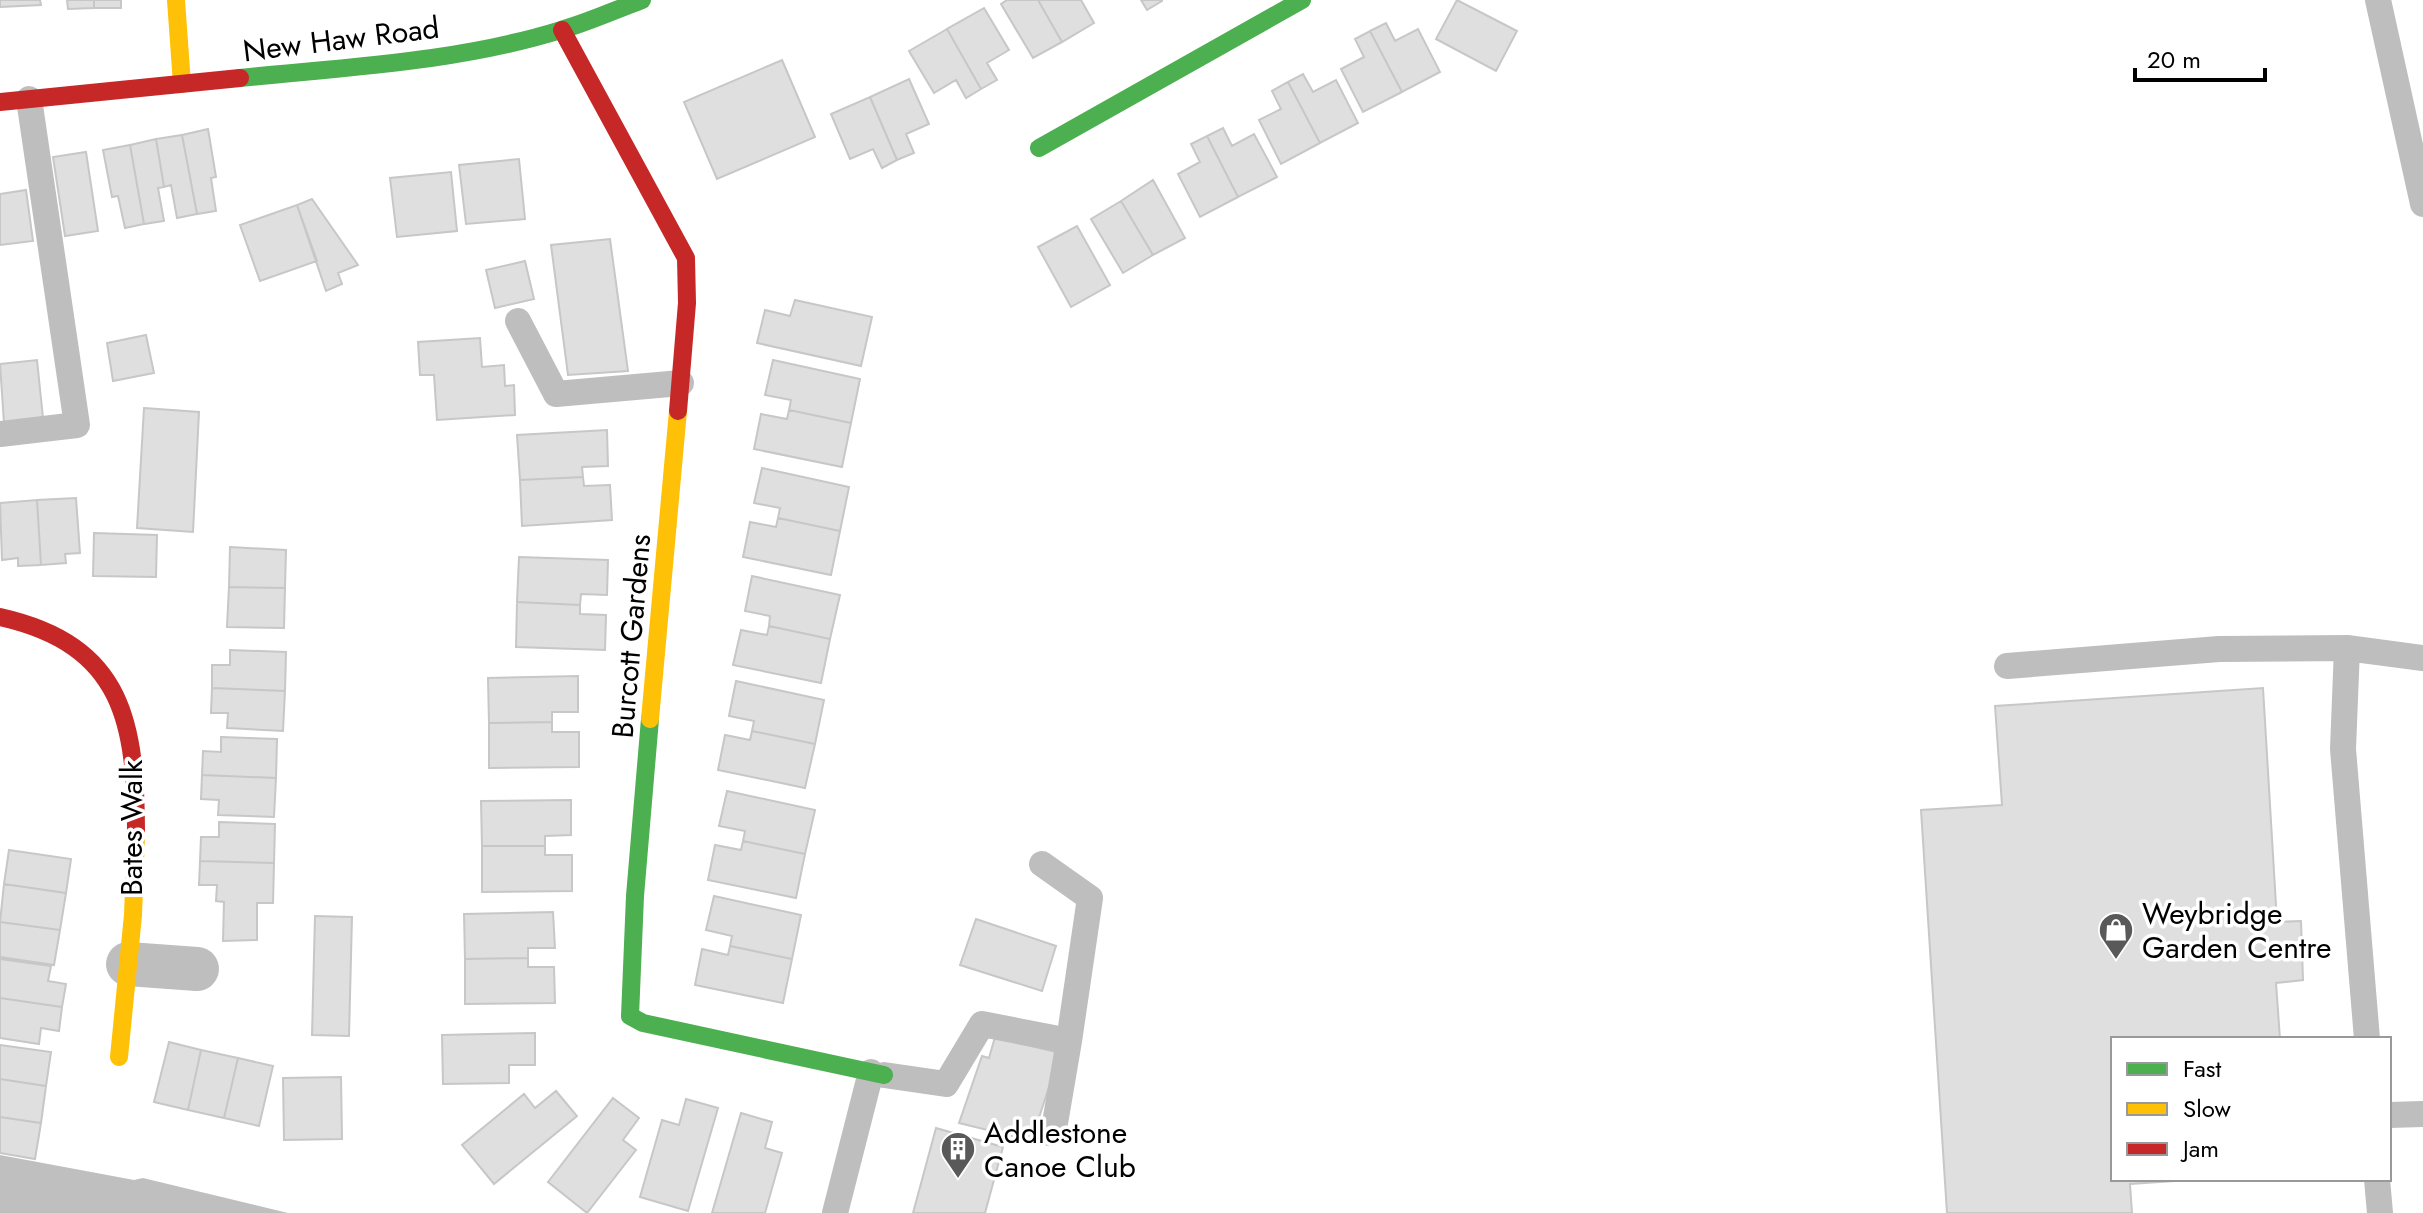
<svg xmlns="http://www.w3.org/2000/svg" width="2423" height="1213" font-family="Jost,sans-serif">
<rect width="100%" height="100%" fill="#fff"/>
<path fill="#bfbfbf" d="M0,1155L134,1180L143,1178L288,1213H0Z"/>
<path fill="#dfdfdf" stroke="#c7c7c7" stroke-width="2" d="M0,0H40L41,5L0,7Z
M67,0H94V8L68,9Z
M94,0H121V8H94Z
M1007,0H1038L1062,42L1033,58L1001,4Z
M1038,0H1081L1094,23L1062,42Z
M1141,0H1162V1L1147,10Z
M1457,0L1517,31L1496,71L1436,39Z
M984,8L1009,50L987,63L997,80L981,89L947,29Z
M1386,23L1395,41L1418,29L1440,72L1402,92L1370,31Z
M947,29L981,89L966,98L956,80L934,93L909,51Z
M1370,31L1402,92L1363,112L1341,69L1364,57L1355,39Z
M782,60L815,137L717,179L684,102Z
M1303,74L1313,92L1336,80L1358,123L1320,143L1288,82Z
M909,79L929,124L906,134L914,153L897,160L870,97Z
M1288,82L1320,143L1281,164L1259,120L1281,109L1272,91Z
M870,97L897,160L882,168L873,149L850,159L831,114Z
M1223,128L1232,146L1254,134L1277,177L1238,197L1207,136Z
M208,129L216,177L211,178L216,211L197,214L182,135Z
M182,135L197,214L177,218L171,185L164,187L156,139Z
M1207,136L1238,197L1200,217L1178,174L1200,162L1191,144Z
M156,139L164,187L158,188L164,221L144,224L130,145Z
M130,145L144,224L125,228L118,196L112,197L103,150Z
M86,152L98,231L65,236L53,157Z
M519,159L525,219L466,224L459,165Z
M451,172L457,231L397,237L390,178Z
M1153,180L1185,238L1153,255L1121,201Z
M26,190L33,241L0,245V194Z
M312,199L358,265L338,273L342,284L326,291L297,205Z
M1121,201L1153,255L1123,273L1091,219Z
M297,205L317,261L260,281L240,225Z
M1077,226L1110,285L1071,307L1038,247Z
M610,239L628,371L568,375L551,245Z
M525,261L534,299L495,308L486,270Z
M795,300L872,317L861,366L757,343L765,310L790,316Z
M146,335L154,373L113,381L107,343Z
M480,338L482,367L504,365L505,386L514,385L515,415L437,420L434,375H420L418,342Z
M37,360L43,418L4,423L0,364Z
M773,360L860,379L851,423L789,410L791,400L765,395Z
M144,408L199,412L193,532L137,528Z
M789,410L851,423L842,467L754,449L761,414L787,419Z
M607,430L608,466L582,467L583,477L520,480L517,435Z
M762,468L849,487L840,531L778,518L780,508L754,503Z
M583,477L584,486L610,485L612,520L522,526L520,480Z
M76,498L80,553L65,554L66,563L41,565L37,500Z
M37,500L41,565L18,566V558L2,560L0,503Z
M778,518L840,531L831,575L743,557L750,522L776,527Z
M94,533L157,535L156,577L93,576Z
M230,547L286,550L285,588L229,587Z
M519,557L608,560L607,595L581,594L580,605L517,602Z
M752,576L840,595L830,639L769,626L770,616L745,611Z
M229,587L285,588L284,628L227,627Z
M517,602L580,605V614L606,615L605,650L516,647Z
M769,626L830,639L821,683L733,665L741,630L767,635Z
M230,650L286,652L285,691L212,688V665H230Z
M578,676V712H552V722L489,723L488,678Z
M736,681L824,700L815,744L752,731L754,721L729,716Z
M212,688L285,691L283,731L227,728L228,713H211Z
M2263,688L2277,922L2301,921L2303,980L2276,983L2280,1039H2113V1179H2205L2130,1184L2132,1213H1947L1921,810L2002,805L1995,706Z
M552,722V732H579V767L489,768V723Z
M752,731L815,744L805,788L718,770L725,735L750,740Z
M221,737L277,739L276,778L202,775L203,751L221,752Z
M202,775L276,778L274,817L218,815L219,800L201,799Z
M727,791L815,810L805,854L743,841L745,831L719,826Z
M571,800V835L545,836V846H482L481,801Z
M219,822L275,824L274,863L200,861L201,837H219Z
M743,841L805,854L796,898L708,880L715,845L741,850Z
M482,846H545V855H572V891L482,892Z
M9,850L71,859L66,893L4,884Z
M200,861L274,863L273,903H257V940L223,941L224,902L216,901L217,885H199Z
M4,884L66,893L60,930L0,922Z
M714,896L801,915L792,959L730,946L732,936L706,930Z
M553,912L555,948H528V958L465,959L464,914Z
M315,916L352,917L349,1036L312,1035Z
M976,919L1056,946L1042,991L960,965Z
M0,922L60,930L54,965L0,957Z
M730,946L792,959L783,1003L695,985L702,949L728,955Z
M528,958V967H554L555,1003L465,1004V959Z
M0,959L51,966L48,981L66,984L62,1007L0,998Z
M0,998L62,1007L59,1031L41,1028L39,1044L0,1038Z
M535,1033V1065H509V1083L443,1084L442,1035Z
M995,1037L1060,1053L1036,1127L1050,1131L1048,1145L959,1123L982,1056L989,1058Z
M169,1042L201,1050L188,1110L154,1102Z
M0,1045L51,1052L46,1086L0,1079Z
M201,1050L238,1058L224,1118L188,1110Z
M238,1058L273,1066L259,1126L224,1118Z
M341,1077L342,1139L284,1140L283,1078Z
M0,1079L46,1086L41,1123L0,1117Z
M556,1091L577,1116L494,1184L462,1145L524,1094L535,1108Z
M613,1098L639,1118L623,1140L636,1150L587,1213L548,1182Z
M686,1099L718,1108L688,1211L640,1197L662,1120L679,1125Z
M741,1113L772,1122L765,1148L782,1153L765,1213H712Z
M0,1117L41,1123L35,1159L0,1153Z
M936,1128L1003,1147L985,1213H913Z"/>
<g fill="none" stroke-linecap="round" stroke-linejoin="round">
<path stroke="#bebebe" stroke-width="26" d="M2378,0L2423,204
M518,321L556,394L681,383
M0,434L77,425L29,99
M2347,648L2343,749L2367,1039
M2007,666L2219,649L2347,648L2423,658
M1042,864L1090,898L1069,1041
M884,1075L946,1084L982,1024L1069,1041L1055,1123
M2389,1115L2423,1114
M2377,1179L2380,1213
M835,1213L871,1072"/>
<path stroke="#bebebe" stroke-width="44" d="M128,964L197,969"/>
<path stroke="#4caf50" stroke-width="18" d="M240,78C347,67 458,62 561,30C589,22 615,10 642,0
M1039,148L1302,0
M650,719L635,896L630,1016L643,1023L884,1075"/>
<path stroke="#ffc107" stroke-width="18" d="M176,0L182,84
M650,719L678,411
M119,1057L133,915L136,837"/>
<path stroke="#c62828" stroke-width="18" d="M562,30L686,258L687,303L678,411
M0,102L240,78
M0,617C125,645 136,724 136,837"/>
</g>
<defs>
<symbol id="shop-pin" viewBox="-11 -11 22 30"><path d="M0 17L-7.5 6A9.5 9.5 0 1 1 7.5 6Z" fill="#595959" stroke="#fff"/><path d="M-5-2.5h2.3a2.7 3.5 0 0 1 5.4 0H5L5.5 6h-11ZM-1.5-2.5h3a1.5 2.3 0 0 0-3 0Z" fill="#fff"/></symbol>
<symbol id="building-pin" viewBox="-11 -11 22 30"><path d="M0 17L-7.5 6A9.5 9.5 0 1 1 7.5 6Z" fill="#595959" stroke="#fff"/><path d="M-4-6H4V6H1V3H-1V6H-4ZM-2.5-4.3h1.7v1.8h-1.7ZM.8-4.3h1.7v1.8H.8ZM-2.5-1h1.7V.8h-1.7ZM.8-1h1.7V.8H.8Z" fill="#fff"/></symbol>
</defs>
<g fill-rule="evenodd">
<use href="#shop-pin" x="2096" y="910" width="40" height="54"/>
<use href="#building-pin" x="938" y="1129" width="40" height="54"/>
</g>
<g text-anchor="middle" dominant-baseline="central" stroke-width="7" stroke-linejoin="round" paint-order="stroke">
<g font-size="30" fill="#000" stroke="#fff">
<text transform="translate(341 39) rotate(-7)">New Haw Road</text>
<text transform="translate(631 636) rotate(-85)">Burcott Gardens</text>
<text transform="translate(131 828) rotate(-90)">Bates Walk</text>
</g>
<g font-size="30" fill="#000" stroke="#fff" text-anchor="start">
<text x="2142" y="913">Weybridge<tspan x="2142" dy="34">Garden Centre</tspan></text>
<text x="984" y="1132">Addlestone<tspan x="984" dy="34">Canoe Club</tspan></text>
</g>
</g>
<rect x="2111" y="1037" width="280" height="144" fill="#ffffff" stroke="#999999" stroke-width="2"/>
<rect x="2127" y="1063" width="40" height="12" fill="#4caf50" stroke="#999999" stroke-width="2"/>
<text x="2183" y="1077" font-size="24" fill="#000000">Fast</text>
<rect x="2127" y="1103" width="40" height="12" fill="#ffc107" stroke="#999999" stroke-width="2"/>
<text x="2183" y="1117" font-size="24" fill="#000000">Slow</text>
<rect x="2127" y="1143" width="40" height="12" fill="#c62828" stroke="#999999" stroke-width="2"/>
<text x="2183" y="1157" font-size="24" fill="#000000">Jam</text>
<path d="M2135 68v12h130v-12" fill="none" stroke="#000000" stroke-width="4"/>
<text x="2147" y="68" font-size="24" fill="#000000" stroke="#ffffff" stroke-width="6" paint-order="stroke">20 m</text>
</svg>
